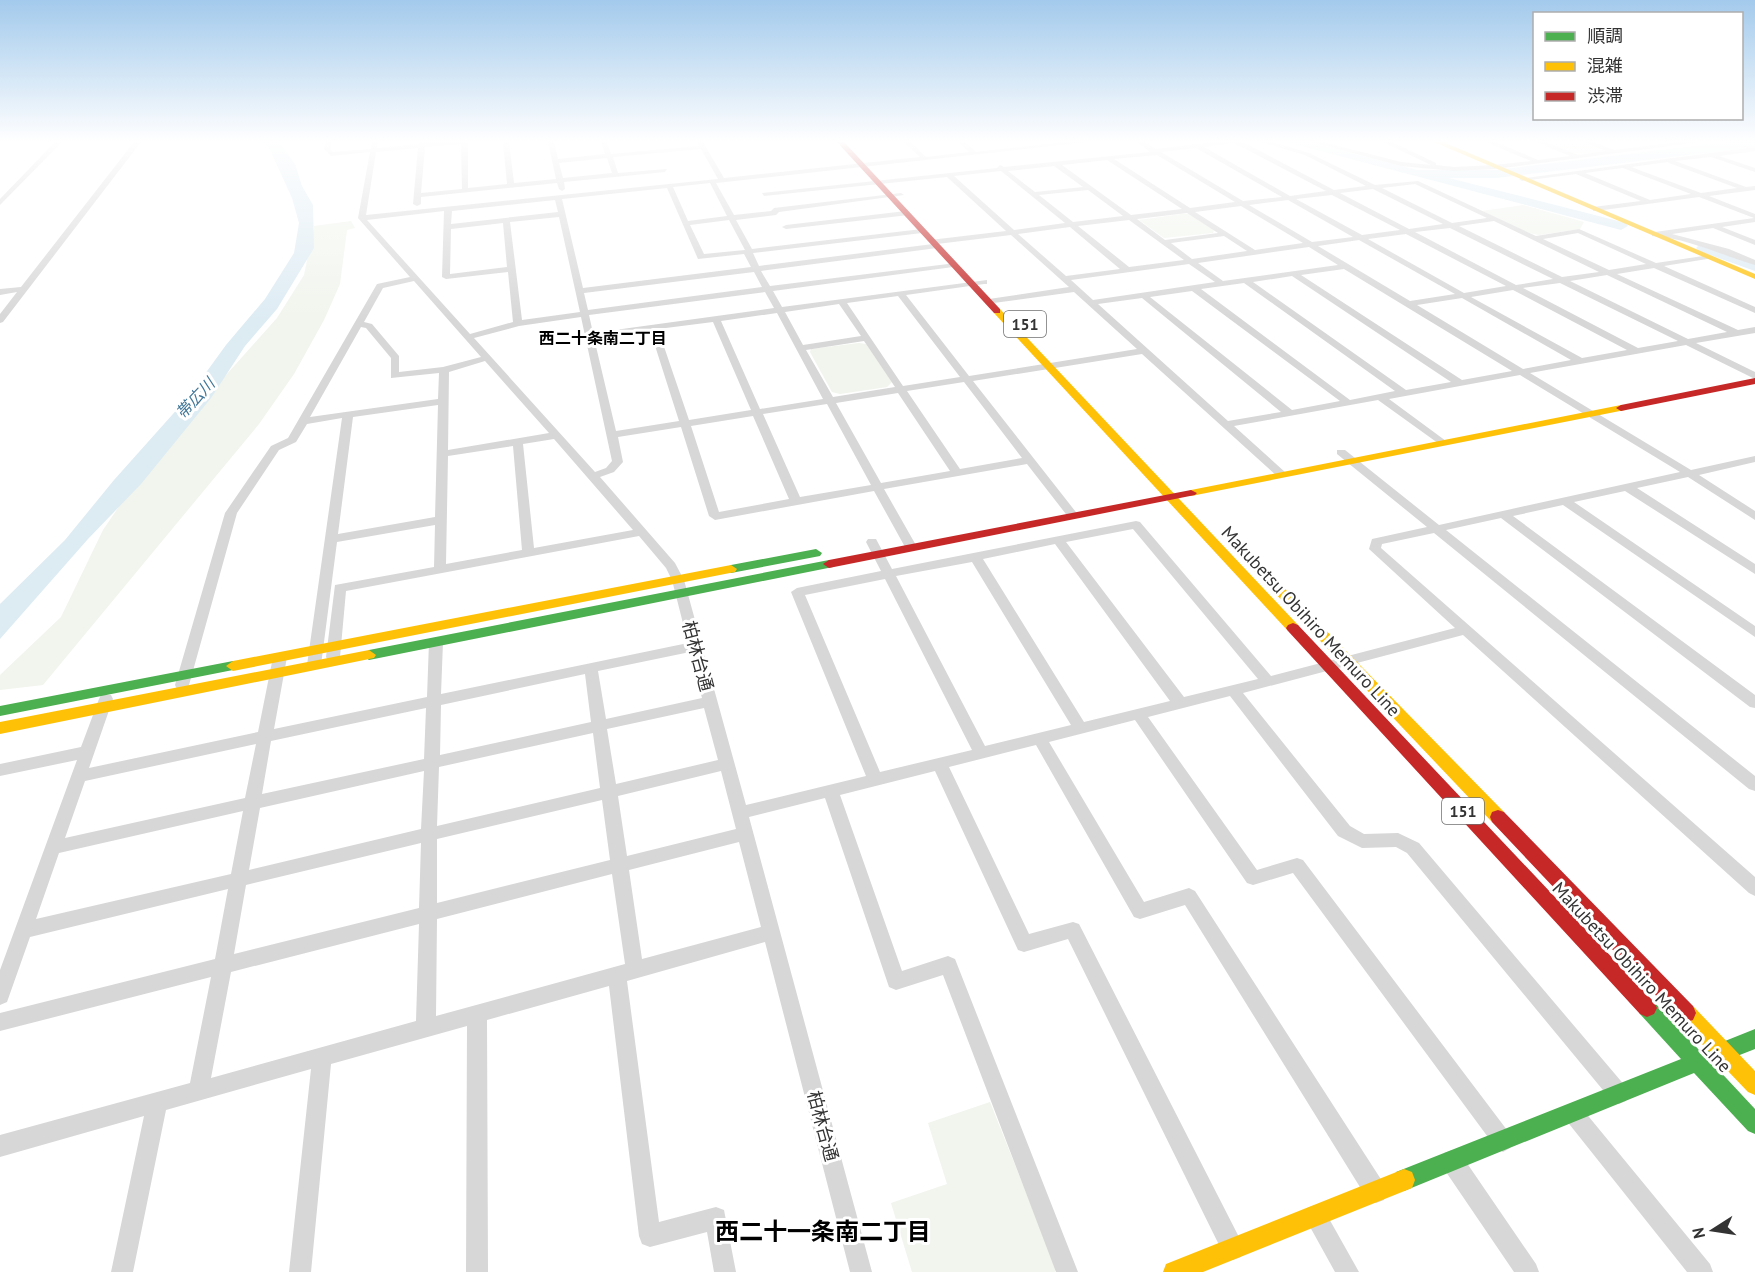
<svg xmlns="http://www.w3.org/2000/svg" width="1755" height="1272" font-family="'PT Sans','Noto Sans JP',sans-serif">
<rect width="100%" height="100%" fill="#fff"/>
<path fill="#f1f5ed" d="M1542,142H1584L1607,151C1577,157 1570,153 1542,142Z
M1523,205L1584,222L1580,229L1539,235L1529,233L1482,211Z
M1182,214H1190L1214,230L1213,233L1164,238L1139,220Z
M351,221L355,228L347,230L340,284L324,320L294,374L259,424L43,685L0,690V675L61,617L103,530L135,483L193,412L277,318L304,275L314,226Z
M859,343L866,344L892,382L887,387L840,394L832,392L810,352L811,349Z
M990,1102L1056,1268L1055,1272H912L891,1203L947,1184L928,1123Z"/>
<path fill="#ddebf3" d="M262,142H279L295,164L302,186L313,205L314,248L277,309L245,346L211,398L141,484L88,539L0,639V604L65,540L114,480L189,396L226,345L265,299L294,253L299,223L292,198L269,148Z"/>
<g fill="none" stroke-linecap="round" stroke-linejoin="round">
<path fill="#ddebf3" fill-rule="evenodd" d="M1286,142H1308L1417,170H1496L1728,142H1755V147L1496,178H1449L1626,223L1628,226L1621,230Z
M1704,243L1755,261V271L1699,251L1696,248L1699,245Z"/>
<path fill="#d7d7d7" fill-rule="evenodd" d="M55,142H62L0,205V199Z
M134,142H141L3,322L0,323V314L17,292L0,295V289L21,287Z
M326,142H332L330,149L333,152L371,149L372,142H378L377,148L419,144V142H468V188L507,184L503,142H509L514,183L556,179L548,142H554L558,159L605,154L601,142H607L611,154L699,146L697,142H703L724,178L920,157L904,142H911L926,157L969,152L958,142H965L976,152L1063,142H1088L716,183L734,215L771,211L774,208L901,193L904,195L779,212L776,215L736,220L752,249L922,229L926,231L922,233L753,253L759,266L933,244L929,242L930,240L1006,231L947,177L764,196L762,193L997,168L1000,165L1004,167L1150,152L1137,142H1145L1156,149L1212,142H1243L1334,190L1366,186L1305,155L1261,142H1273L1309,153L1375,185L1418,181L1536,236L1579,229L1656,263L1710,255V259H1707L1664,266L1755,307V313L1654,268L1617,274L1738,330L1755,327V333L1696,343L1755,372V379L1686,345L1530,373L1691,470L1755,456V462L1699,475L1755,511V520L1688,477L1637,488L1755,564V574L1625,491L1574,502L1755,626V637L1563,505L1513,516L1755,695V708L1750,707L1501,518L1446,530L1755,776V791L1749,789L1434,533L1382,544L1381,548L1755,877V896L1749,893L1463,635L1243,693L1350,826L1364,834L1398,833L1419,843L1626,1087L1629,1094L1626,1101L1619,1104L1612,1101L1407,853L1396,847L1362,848L1338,836L1230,696L1148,717L1257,870L1297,858L1303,860L1510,1134L1514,1141L1510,1148L1503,1152L1496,1148L1293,873L1253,885L1247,883L1135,720L1049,742L1144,902L1189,888L1195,891L1384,1184L1387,1192L1384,1200L1376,1203L1368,1200L1185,905L1140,919L1134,917L1036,745L949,767L1029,934L1073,922L1079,924L1241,1241L1244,1249L1241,1257L1233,1260L1225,1257L1068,939L1024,952L1018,950L935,771L840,795L902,971L948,956L955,959L1078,1272H1056L943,975L896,990L889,987L825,798L749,817L872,1272H850L765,942L627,981L659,1222L716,1207L724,1210L736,1272H714L707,1232L650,1247L642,1244L639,1236L609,986L487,1020L488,1272H466L467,1026L331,1064L311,1272H289L311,1069L166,1110L133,1272H111L144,1116L0,1157V1135L190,1083L211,977L0,1031V1013L215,959L228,889L30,937L7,1002L0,1005V970L77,760L0,776V764L81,747L99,699L101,695H111L113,699L89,768L258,732L273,657L280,652L287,657L274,729L427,697L429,642L436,637L443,642L441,694L688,643L672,580L666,568L639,536L346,591L340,657L338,660H328L326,657L335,585L434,567L435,525L337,542L321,665L314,670L309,668L307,665L342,418L307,424L296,442L279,450L237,513L189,685L187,689H177L175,685L225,513L271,446L288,438L377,284L410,277L358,218L370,152L331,156L324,149ZM1234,143L1326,191L1290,196L1204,147ZM461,144L462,189L421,193L425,147ZM418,148L413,204L417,206L421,204V197L557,183L559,189L562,191L565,189L564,182L665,172L667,169L618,173L613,157L701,149L718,179L366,215L376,152ZM1196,148L1282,197L1243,201L1161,152ZM1157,155L1235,202L1190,208L1114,159ZM607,158L612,173L563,178L559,163ZM1107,160L1182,209L1131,215L1062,165ZM1054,166L1083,187L1035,192L1008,171ZM1001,171L1065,223L1014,230L954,176ZM710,183L727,216L688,221L673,187ZM1415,184L1487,218L1452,223L1382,188ZM667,188L698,259L744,254L751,267L583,288L562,199ZM1373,189L1443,224L1409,229L1340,193ZM1088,190L1123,216L1073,222L1039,195ZM1332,195L1400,230L1362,235L1296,199ZM555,200L558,212L451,224L452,211ZM1288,200L1353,237L1312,242L1249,205ZM1241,206L1303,243L1255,250L1195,212ZM444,211L442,277L446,279L508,272L513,322L470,334L367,220ZM1187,213L1218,233L1165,240L1137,219ZM559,217L580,312L522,320L510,222ZM729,220L745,250L704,254L690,225ZM1129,220L1184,260L1129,267L1078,226ZM1494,221L1599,272L1562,277L1459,226ZM503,223L507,267L450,274L451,229ZM1070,227L1120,269L1066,276L1018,234ZM1450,228L1553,279L1516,285L1415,232ZM1578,233L1646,264L1609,270L1543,239ZM1406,234L1506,286L1464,293L1368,239ZM1011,235L1069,287L989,299L985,302L986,304L1074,292L1137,349L969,376L906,295L984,284H987V280L782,307L773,291L953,267H956V263L770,286L761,271L937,248L941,246L937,244ZM1224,236L1247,251L1192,259L1171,243ZM1359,240L1455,294L1410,301L1318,246ZM1309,247L1338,265L1223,281L1198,263ZM1189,264L1215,282L1093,300L1071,280ZM1344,269L1512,371L1462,380L1301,275ZM754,272L762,287L588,310L584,293ZM1607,275L1727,332L1688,339L1570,281ZM1292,276L1451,382L1406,390L1253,282ZM414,281L481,357L443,367L399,372V356L372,324L364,322L383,288ZM1244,283L1395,391L1350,400L1201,289ZM1560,283L1678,341L1638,348L1523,288ZM1513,290L1627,350L1582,358L1471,297ZM1192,291L1340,401L1292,410L1150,297ZM765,292L774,308L593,333L589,315ZM898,296L960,377L903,386L847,303ZM1142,298L1281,412L1228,421L1098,304ZM1462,298L1571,360L1523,369L1417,305ZM839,304L861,336L803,345L785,312ZM777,313L823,399L760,409L721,321ZM581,317L612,461L606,468L595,472L474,338L519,326ZM713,322L751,410L689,420L658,329ZM361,327L366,328L391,358V378L439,373L438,399L310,417ZM650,330L679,421L616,431L594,338ZM864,341L895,387L833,397L806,350ZM1142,354L1278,477H1286V473L1234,426L1378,400L1442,446L1447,443L1446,441L1389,399L1520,375L1680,472L1439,525L1345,450H1337V454L1427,527L1372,539L1369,549L1455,628L1271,676L1140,522L1136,521L892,569L876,539H868L866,542L881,571L797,588L791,592L866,776L746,805L684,580L675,563L600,477L614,472L623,462L618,437L681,427L709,516L715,520L874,491L905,547L911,551L917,547L884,489L1027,464L1069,518H1077L1079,516L973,381ZM485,361L549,433L448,450L449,372ZM964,382L1022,458L960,469L907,391ZM898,393L950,471L881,483L836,403ZM827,404L871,485L800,497L763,414ZM438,405L435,517L338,534L353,417ZM753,416L789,499L719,512L691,426ZM554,439L633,530L534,548L523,444ZM513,446L522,550L446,564L448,456ZM1133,529L1258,679L1184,697L1066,542ZM1055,544L1170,701L1084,722L983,559ZM972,562L1071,725L985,746L896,576ZM885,579L972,750L880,772L805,595ZM690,652L702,698L606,719L598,671ZM585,674L591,722L440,755L441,705ZM426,708L424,759L262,794L271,741ZM704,708L718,760L616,784L607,729ZM593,733L600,788L437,826L439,767ZM256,744L245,798L65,838L85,781ZM424,771L421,829L249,870L260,808ZM721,771L736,829L627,856L618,796ZM602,800L610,860L437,903V839ZM243,811L231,874L36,919L59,853ZM739,842L761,927L642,959L629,870ZM421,843L419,908L234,954L246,885ZM612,874L625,964L436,1016L437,919ZM419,924L416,1021L211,1078L231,972Z
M1311,142H1323L1401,162L1431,165L1383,142H1392L1436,163V165L1454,167L1495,165L1531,161L1486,142H1496L1538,160L1570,156L1536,142H1546L1578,155L1606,151L1584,142H1594L1614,150L1678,142H1700L1495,169L1454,171L1401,166Z
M1755,147V151L1719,156L1755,168V172L1711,157L1675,161L1746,187L1755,186V190L1709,196L1755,214V222L1722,227L1755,240V245L1713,228L1672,234L1729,249L1755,260V265C1721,255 1687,238 1652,236V232H1655L1754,218L1699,197L1596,211H1593V207L1641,201L1576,174L1522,181L1519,179ZM1668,162L1669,163L1737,188L1701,193L1631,167ZM1622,168H1623L1691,194L1650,200L1585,173Z
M906,211L910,213L909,215L786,229L782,227L786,225Z
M1573,1103L1580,1106L1710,1264L1713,1272H1687L1566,1120L1563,1113L1566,1106Z
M1452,1150L1460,1153L1536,1264L1539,1272H1514L1444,1169L1441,1161L1444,1153Z
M1315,1205L1323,1208L1359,1272H1335L1304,1216L1307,1208Z"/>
<path fill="#4caf50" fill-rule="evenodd" d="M816,549L822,553L820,556L731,573L725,569L731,565Z
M829,560L835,564L833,567L369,660L362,655L369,650Z
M233,661L240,666L238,669L0,716V706Z
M1647,999L1654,1002L1700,1051L1755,1029V1049L1714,1065L1755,1109V1134L1748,1131L1694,1073L1404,1191L1396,1188L1393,1180L1396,1172L1681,1059L1640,1014L1637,1008L1640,1002Z"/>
<path fill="#ffc107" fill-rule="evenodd" d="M1434,142H1443L1755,274V279Z
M994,309H1000L1298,625L1300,628L1298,631H1288L994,313Z
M1621,405L1625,406V410L1191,496L1185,493L1191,490Z
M1257,563L1261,564L1504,812L1506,817L1504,822L1498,824L1492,822L1253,570L1251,567L1253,564Z
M731,565L737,569L735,572L233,671L226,666L233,661Z
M369,650L376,655L374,658L0,734V722Z
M1686,1004L1693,1006L1755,1071V1095L1748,1092L1679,1020L1676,1013L1679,1006Z
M1404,1169L1412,1172L1415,1180L1412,1188L1203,1272H1163L1166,1264Z"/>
<path fill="#c62828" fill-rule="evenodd" d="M837,142H844L1000,309V313H994Z
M1755,378V384L1621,411L1616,408L1621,405Z
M1191,490L1197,493L1195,495L829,568L823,564L829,560Z
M1293,623L1298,625L1654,1002L1657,1008L1654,1014L1647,1017L1640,1014L1288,631L1286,628L1288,625Z
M1498,810L1504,812L1693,1006L1696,1013L1693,1020L1686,1022L1679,1020L1492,822L1490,817L1492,812Z"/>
</g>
<linearGradient id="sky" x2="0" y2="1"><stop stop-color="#a3caec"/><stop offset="0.44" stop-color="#fff"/><stop offset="1" stop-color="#fff" stop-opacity="0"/></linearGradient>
<rect width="1755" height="321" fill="url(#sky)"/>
<g text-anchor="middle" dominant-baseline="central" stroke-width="6" stroke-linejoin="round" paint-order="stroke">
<g fill="#fff" stroke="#707070" stroke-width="1.5">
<rect x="1004" y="311" width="42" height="26" rx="4.5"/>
<rect x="1442" y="798" width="42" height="26" rx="4.5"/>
</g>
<g font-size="16" font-weight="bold" fill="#333">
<text x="1025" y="324">151</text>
<text x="1463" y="811">151</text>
</g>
<g font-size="16" font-weight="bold" fill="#000" stroke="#fff">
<text x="603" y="338">西二十条南二丁目</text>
</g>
<g font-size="16" font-style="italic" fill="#3f7597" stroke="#fff">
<text transform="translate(195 398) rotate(-47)">帯広川</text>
</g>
<g font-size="18" fill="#333" stroke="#fff">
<text transform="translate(1311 621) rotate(47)">Makubetsu Obihiro Memuro Line</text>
<text transform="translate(698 656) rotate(75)">柏林台通</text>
<text transform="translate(1642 977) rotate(47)">Makubetsu Obihiro Memuro Line</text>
<text transform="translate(823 1126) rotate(75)">柏林台通</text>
</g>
<g font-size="24" font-weight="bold" fill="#000" stroke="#fff">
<text x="823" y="1231">西二十一条南二丁目</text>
</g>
</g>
<rect x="1533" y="12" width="210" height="108" fill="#ffffff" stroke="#adadad" stroke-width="1.5"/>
<rect x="1545" y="32" width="30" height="9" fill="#4caf50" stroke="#adadad" stroke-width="1.5"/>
<text x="1587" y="42" font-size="18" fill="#333333">順調</text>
<rect x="1545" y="62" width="30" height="9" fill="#ffc107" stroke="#adadad" stroke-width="1.5"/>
<text x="1587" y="72" font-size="18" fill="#333333">混雑</text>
<rect x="1545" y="92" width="30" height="9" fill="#c62828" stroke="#adadad" stroke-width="1.5"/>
<text x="1587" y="102" font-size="18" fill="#333333">渋滞</text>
<g transform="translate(1713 1230) rotate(258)" stroke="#ffffff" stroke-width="4.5" paint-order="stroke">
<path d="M0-4.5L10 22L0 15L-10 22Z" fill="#333333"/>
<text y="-9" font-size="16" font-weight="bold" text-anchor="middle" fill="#333333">N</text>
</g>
</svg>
